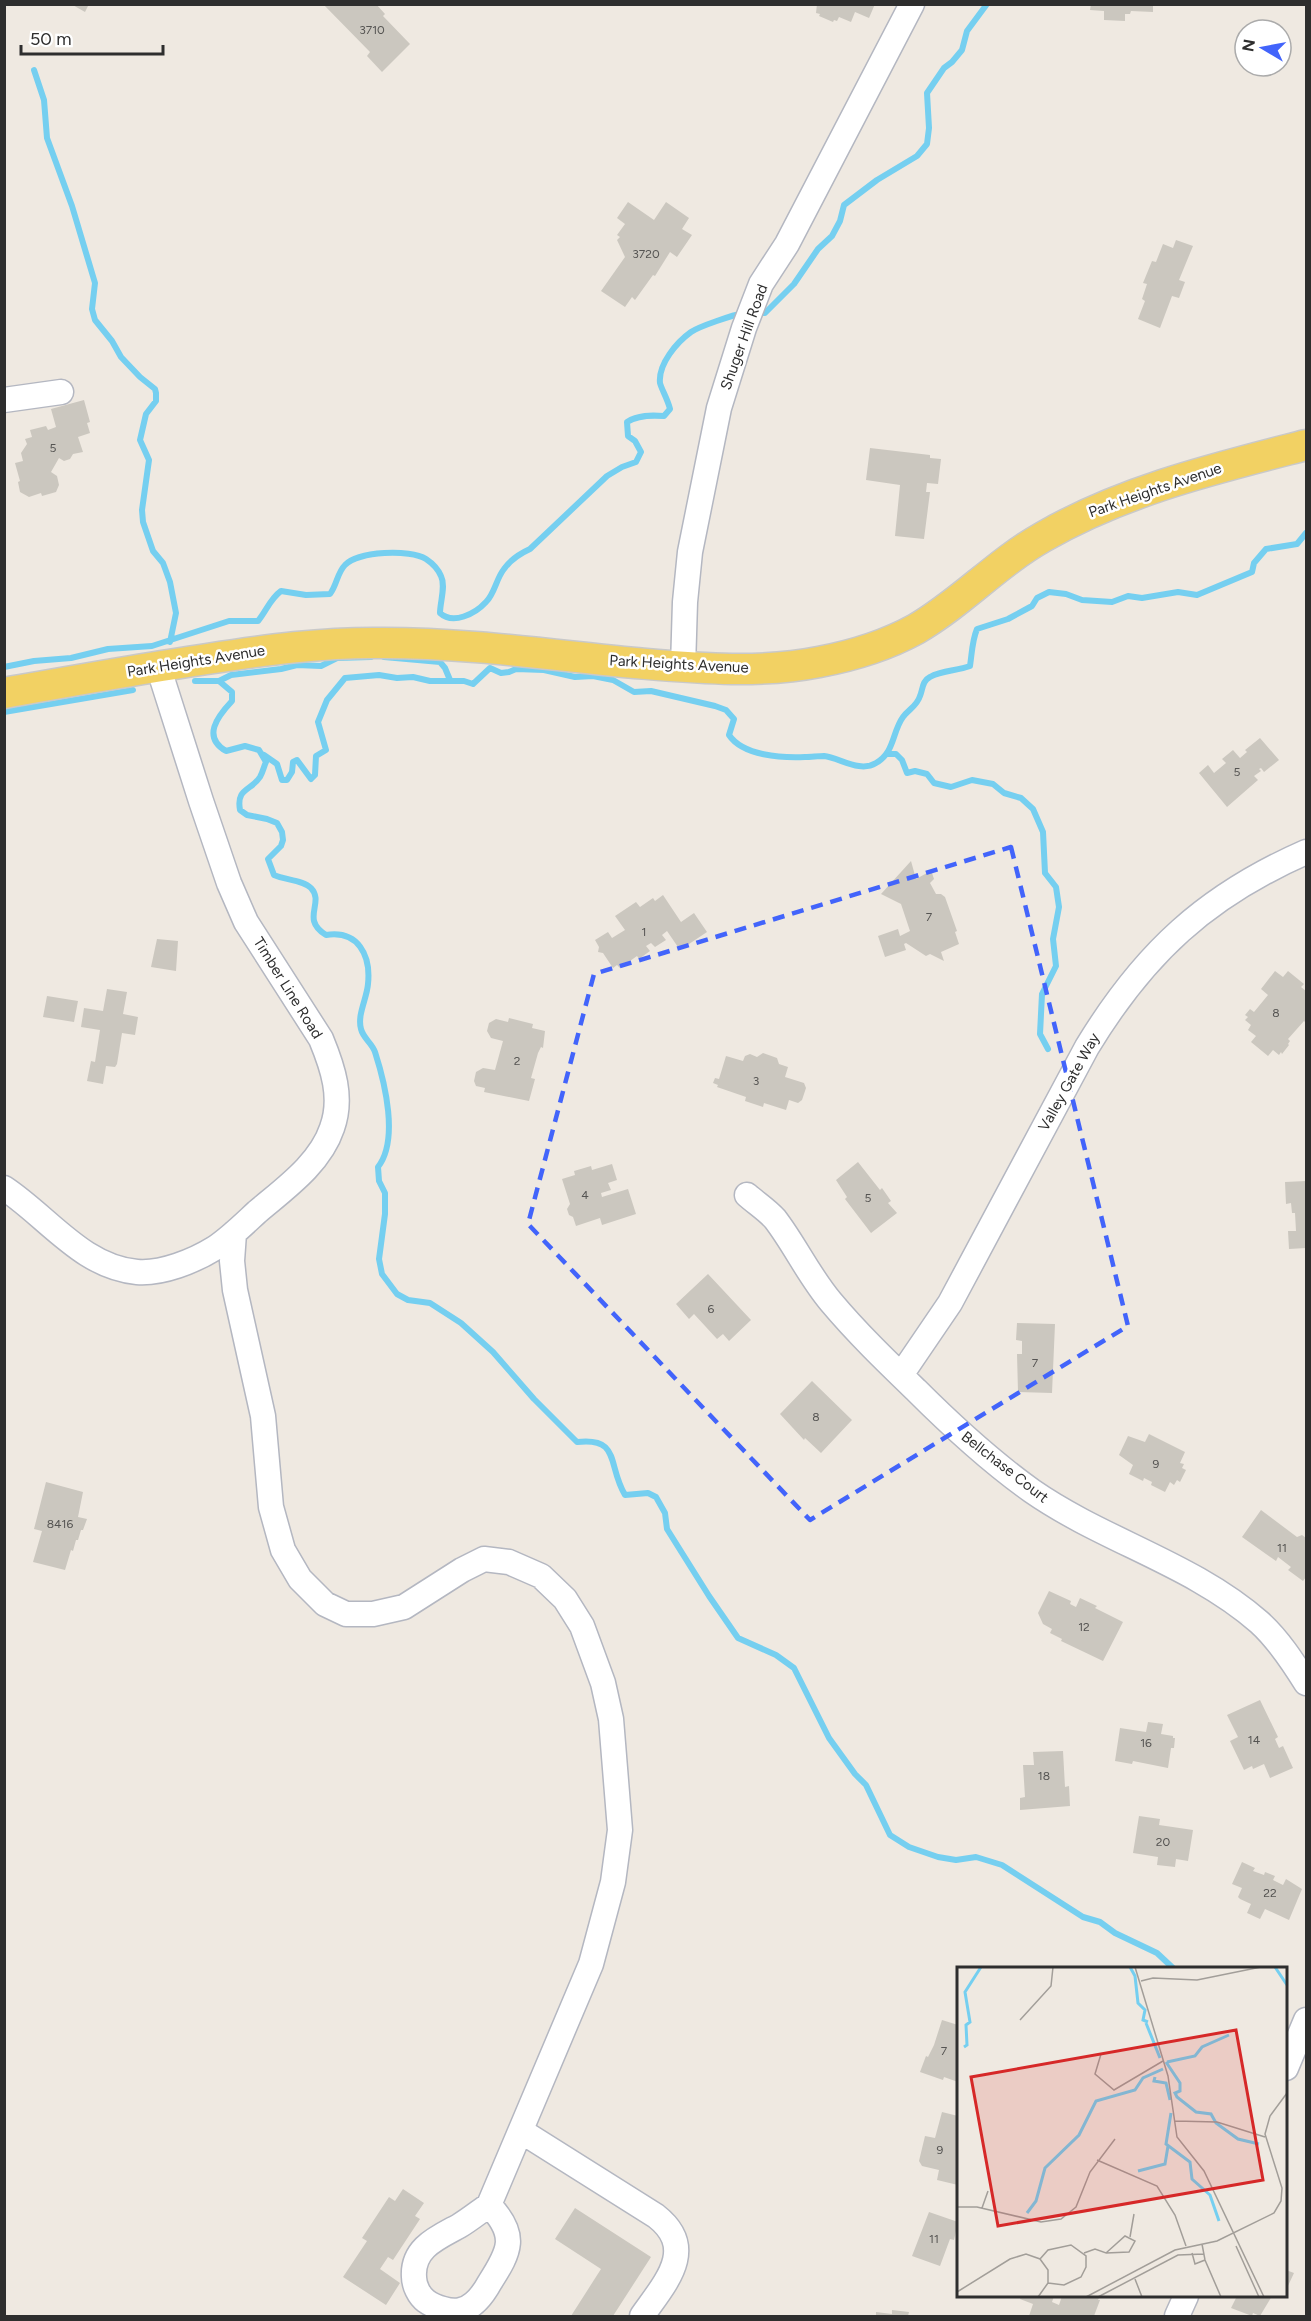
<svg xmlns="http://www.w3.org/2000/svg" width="1311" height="2321" font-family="Figtree,sans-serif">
<rect width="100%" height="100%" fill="#efe9e1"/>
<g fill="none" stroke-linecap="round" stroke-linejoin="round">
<path stroke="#75cff0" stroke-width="6" d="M34,70L44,100L47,138L72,206L95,283L92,309L95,320L112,341L121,357L140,377L155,389L156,393V401L146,414L140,440L149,460L142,510L143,522L153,551L163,563L170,582L176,613L170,642
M757,313H765L794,284L818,249L832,236L840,221L844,205L877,180L917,156L927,144L929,128L927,93L944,68L952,62L962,50L967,31L987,4
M384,657L440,662L445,668L450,680
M4,667L34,661L71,658L108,649L152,646L229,621H258C267,610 270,599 281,591L306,595L330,594C337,585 337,573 345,565C358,551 410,549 426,559C432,563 438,569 441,576C446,586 440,602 440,613C453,625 475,614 486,602C495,593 496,579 504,569C511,559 519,554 530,549L607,476L622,467L636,462L641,452L635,441L628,436L627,422C638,415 651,415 664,416L670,409C668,400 661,388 660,383C658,364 677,342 691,332C700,326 733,315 744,313
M195,681H219L231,675L281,669L297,665L321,666L337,658L371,657
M219,681L232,692V701C217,717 202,737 226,751L245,746L259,750L266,762C264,766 263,772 260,777C251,791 236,788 240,810L247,815L267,819L277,823L282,832L283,840L281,846L268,859L274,875C285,880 303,880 311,888C325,903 300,919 326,935C358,930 371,955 368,984C367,998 357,1015 361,1029C363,1038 372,1043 375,1052C385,1083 399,1140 378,1167L379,1181L385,1193V1214L379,1259L382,1274L397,1294L408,1300L430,1303L461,1323L493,1352L534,1399L577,1442C621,1437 607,1465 625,1495L648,1493L656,1497L665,1513L667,1529L709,1596L738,1638L776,1655L794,1668L829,1738L855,1774L866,1785L890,1835L909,1847L938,1857L956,1860L976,1857L1002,1865L1083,1917L1100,1922L1115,1933L1157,1953L1173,1968
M4,712L133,690
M887,754H896L902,760L907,773L915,771L927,774L934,783L951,787L972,780L993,784L1004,793L1021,798L1033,809L1043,832L1045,873L1056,887L1059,907L1053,939L1056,966L1042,994L1040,1034L1048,1049
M264,755L277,764L282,780H287L292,772L293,762L297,760L311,779L315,775L316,756L326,750L318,722L327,700L345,678L379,675L397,678L413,677L430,681H464L473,684L490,668L501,673L509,672L516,669L544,670L575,677L593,676L613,680L634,692L651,691L715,706L726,710L734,719L729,735C743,756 782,758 805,757C811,757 818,756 824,756C840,758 860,773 876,763C895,752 892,732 903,717C909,709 917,706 920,696C923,689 922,681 930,677C942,670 957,671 970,666C972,653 972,641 977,629L1008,619L1032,606L1037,598L1049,592L1066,594L1082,600L1112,602L1128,596L1142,598L1178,592L1197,595L1252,572L1254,563L1266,549L1297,544L1306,533"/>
</g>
<path fill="#cbc7bf" d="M71,4H89L85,12Z
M323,4H376L385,14L383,16L410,44L382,72L367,56L370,52Z
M817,4H875L869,18L855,12L851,22L839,17L837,21L834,20L833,22L819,16L820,14L816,13Z
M1091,4H1153V12L1131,11L1130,14H1125V21L1104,20V11L1090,10Z
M628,202L654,220L666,202L689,218L682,229L692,235L677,257L670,252L655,276L653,275L635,300L632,297L625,307L601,291L625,257L617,240L620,237L617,235L625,224L617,218Z
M1176,240L1193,246L1179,280L1185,282L1179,298L1172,296L1160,328L1138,319L1145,301L1142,299L1147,284L1143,283L1152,261L1156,262L1163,244L1173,248Z
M84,400L90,422L87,423L90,433L78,437L83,452L73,454L70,459L64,461L59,458L51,472L57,476L59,485L56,492L42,496L41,493L29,497L20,492L18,482L20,481L15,463L23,461L21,453L27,444L25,439L32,437L30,430L46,426L48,430L56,427L51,409Z
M870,448L930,455V458L941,459L938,484L927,483L926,492H930L924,539L895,536L900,485L866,480Z
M1260,738L1279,760L1264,772L1261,768L1259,769L1261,771L1254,776L1258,780L1227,807L1199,773L1208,765L1214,773L1226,763L1222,759L1233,750L1240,758L1247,752L1245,750Z
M911,861L916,879L927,873H932L934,879L930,883L936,894H941L945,897L957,931L955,932L959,944L941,952L944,961L930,954L926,956L906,943L904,944L906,950L885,957L878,936L898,929L900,936L910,931L901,904L881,894Z
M663,895L681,922L694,913L707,932L680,950L667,931L662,935L666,940L655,947L651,943L646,946L650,951L639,959L637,956L620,968L617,965L613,968L603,953L598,952L599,947L595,940L608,932L612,938L625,930L615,916L636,902L640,907L653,898L655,901Z
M157,939L178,941L176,971L151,967Z
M1275,971L1283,977L1288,971L1304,984L1301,987L1306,991V1023L1304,1021L1288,1039L1290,1041L1288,1044L1289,1045L1282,1054L1281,1052L1279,1055L1273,1050L1268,1056L1251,1042L1256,1036L1248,1030L1251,1025L1245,1020L1248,1017L1245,1015L1250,1009L1254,1012L1268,995L1261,989Z
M107,989L127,992L123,1014L138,1017L135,1035L122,1033L117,1064L115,1067L106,1066L103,1084L87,1081L91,1061L95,1062L100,1030L81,1027L84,1008L103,1011Z
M47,996L78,1001L74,1022L43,1017Z
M509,1018L533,1024L532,1028L545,1031L543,1048L541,1047L538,1053L531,1078L535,1079L529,1101L484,1092L485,1088L476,1086L474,1081L476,1072L483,1068L495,1070L503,1041L491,1038L487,1031L489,1023L496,1019L508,1022Z
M763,1053L777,1058L779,1064L788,1067L785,1077L804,1083L806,1088L802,1100L798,1103L789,1100L786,1110L764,1103L763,1107L745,1101L746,1097L717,1087L718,1085L713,1083L715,1078L719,1079L726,1056L743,1061L745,1056L750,1054L757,1057Z
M858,1162L880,1190L882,1188L891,1201L888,1203L897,1213L871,1233L845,1199L847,1197L836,1180Z
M612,1164L617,1180L608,1183L611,1190L601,1193L602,1197L628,1189L636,1214L602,1225L600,1218L576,1226L573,1217L569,1215L567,1209L570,1204L562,1179L575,1175L574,1171L591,1166L592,1170Z
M1306,1181V1248L1289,1249L1288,1231H1296L1295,1213H1292L1291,1203L1286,1204L1285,1182Z
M708,1274L751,1320L729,1341L723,1334L717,1339L694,1314L689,1319L676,1304Z
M1017,1323L1055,1324L1052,1393L1018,1392L1017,1354H1022V1341L1016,1340Z
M812,1381L852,1420L821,1453L805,1438L804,1440L780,1414Z
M1149,1434L1185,1452L1180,1463L1184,1464L1182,1468L1186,1470L1180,1482L1177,1480L1174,1485L1170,1482L1165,1492L1151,1485L1152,1482L1144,1478L1143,1481L1129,1474L1133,1465L1119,1455L1128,1436L1145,1442Z
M46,1482L83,1492L78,1517L87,1519L83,1530H81L78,1540H76L73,1551L71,1550L65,1570L33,1562L42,1531L34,1529Z
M1261,1510L1297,1537L1302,1535L1306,1538V1577L1303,1581L1288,1570L1291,1567L1278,1557L1276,1561L1242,1537Z
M1049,1591L1071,1601L1070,1604L1076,1607L1080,1598L1097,1606L1095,1608L1123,1622L1103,1661L1061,1641L1062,1639L1050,1633L1052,1629L1043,1624L1038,1613Z
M1260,1700L1278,1737L1275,1739L1279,1748L1283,1746L1293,1768L1270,1778L1264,1764L1253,1769L1252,1766L1244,1770L1230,1741L1238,1737L1227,1715Z
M1148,1722L1163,1724L1161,1734L1173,1736V1738H1175L1174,1748H1171L1168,1768L1133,1761L1132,1764L1115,1761L1120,1728L1146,1732Z
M1063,1751L1065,1787L1069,1786L1070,1806L1020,1810V1798L1025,1797L1023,1765H1034L1033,1752Z
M1139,1816L1160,1819L1159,1825L1193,1830L1188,1861L1176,1859L1175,1867L1157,1865L1158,1857L1133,1853Z
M1242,1862L1255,1868L1253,1871L1264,1875L1265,1872L1275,1876L1273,1880L1283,1885L1286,1879L1302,1889L1289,1920L1265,1909L1260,1919L1247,1913L1251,1904L1240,1899L1238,1897L1242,1888L1232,1884Z
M942,2020L958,2025V2082L944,2077L943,2080L920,2072L926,2056L928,2057L934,2045Z
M942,2112L958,2116V2185L937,2180L939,2170L922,2166L919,2161L925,2136L935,2138Z
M403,2189L424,2203L415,2216L420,2219L393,2260L388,2257L380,2269L400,2283L386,2305L343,2277L367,2241L362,2238L389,2197L395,2201Z
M575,2208L651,2257L613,2316H571L601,2269L555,2239Z
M929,2212L958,2222L954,2240L950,2239L940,2266L912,2256Z
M1286,2270L1294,2273L1287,2288L1286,2287Z
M1021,2296H1054L1052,2302L1059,2305L1062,2296H1100L1098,2300H1100L1094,2316H1029L1033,2304L1020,2299Z
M1237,2296H1272L1260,2316L1253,2313L1252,2316L1231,2308Z
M892,2310L909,2312L908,2316H876V2312L892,2314Z"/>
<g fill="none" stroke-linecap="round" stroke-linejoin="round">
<defs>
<path id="minor" d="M4,400L61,392
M683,667L685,602L690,552L719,408L744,328L761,284L787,244L912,4
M4,1188C48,1217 82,1267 137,1272C162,1274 194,1261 215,1248C230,1238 243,1225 257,1212C284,1189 320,1164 332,1128C343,1098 333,1068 321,1039L246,922L229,883L201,801L158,666
M747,1195C756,1203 767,1210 775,1219C795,1245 809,1276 831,1302C857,1333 886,1361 916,1390C952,1426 990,1461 1032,1491C1104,1541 1193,1564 1259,1622C1278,1639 1293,1662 1306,1683
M234,1233L232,1261L235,1290L263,1416L271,1507L283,1550L300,1579L325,1604L346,1614H373L404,1607L462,1570L484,1559L509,1562L541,1576L565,1599L582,1626L603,1683L611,1719L620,1830L613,1882L591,1964L489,2205C518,2235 510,2251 490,2282C484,2293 474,2307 461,2310C451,2313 434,2307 426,2301C419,2296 414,2285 414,2277C412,2248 437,2238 459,2226C469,2220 479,2212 489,2205
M901,1375L950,1303L1087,1047C1144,953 1206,896 1306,852
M1286,2068L1306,2020
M521,2131L656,2216C698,2249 665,2283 642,2316
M1177,2316L1186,2296"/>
<path id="major" d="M4,693C72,681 139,669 207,659C265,650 324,642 383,643C467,643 552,655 635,663C696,668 759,674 819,662C851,656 887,645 916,629C961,603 997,563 1043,537C1124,490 1217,468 1306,445"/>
</defs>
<use href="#minor" stroke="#b4b7c1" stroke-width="27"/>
<use href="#major" stroke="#c9c9c9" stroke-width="33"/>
<use href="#minor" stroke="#fff" stroke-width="24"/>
<use href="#major" stroke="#f2d163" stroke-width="30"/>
</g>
<path fill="none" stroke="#4264fb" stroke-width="4.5" stroke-dasharray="12 8" stroke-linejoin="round" d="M1011,847L1128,1326L810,1520L528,1224L594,974Z"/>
<g text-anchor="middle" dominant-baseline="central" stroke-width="5" stroke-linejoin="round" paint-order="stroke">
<g font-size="12" fill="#555452">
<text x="372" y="30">3710</text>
<text x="646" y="254">3720</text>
<text x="53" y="448">5</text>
<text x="1237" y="772">5</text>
<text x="929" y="917">7</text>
<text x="644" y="932">1</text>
<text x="1276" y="1013">8</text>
<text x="517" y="1061">2</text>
<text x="756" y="1081">3</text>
<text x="585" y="1195">4</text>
<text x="868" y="1198">5</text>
<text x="711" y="1309">6</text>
<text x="1035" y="1363">7</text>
<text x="816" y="1417">8</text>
<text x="1156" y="1464">9</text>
<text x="60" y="1524">8416</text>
<text x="1282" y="1548">11</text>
<text x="1084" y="1627">12</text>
<text x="1254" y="1740">14</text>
<text x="1146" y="1743">16</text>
<text x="1044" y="1776">18</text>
<text x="1163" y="1842">20</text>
<text x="1270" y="1893">22</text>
<text x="944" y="2051">7</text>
<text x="940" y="2150">9</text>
<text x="934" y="2239">11</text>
</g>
<g font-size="15" fill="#2e2e2e" stroke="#fff">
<text transform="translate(744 337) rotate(-70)">Shuger Hill Road</text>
<text transform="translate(1155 490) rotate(-19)">Park Heights Avenue</text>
<text transform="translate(196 661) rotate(-9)">Park Heights Avenue</text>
<text transform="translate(679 664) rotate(3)">Park Heights Avenue</text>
<text transform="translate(288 988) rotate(58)">Timber Line Road</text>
<text transform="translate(1069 1082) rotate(-61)">Valley Gate Way</text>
<text transform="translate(1005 1467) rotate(38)">Bellchase Court</text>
</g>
</g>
<g transform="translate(957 1967)">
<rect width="330" height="330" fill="#efe9e1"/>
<path fill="none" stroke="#75cff0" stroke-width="3" d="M173,0L178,9L181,36L188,43L186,53L191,55M318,0L330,18M189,56L203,91M7,80L10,78L9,58L13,55L8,25L24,0M209,95L223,116V124L218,126L220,130L239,145L254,147L259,156L281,172L302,177M210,95L238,89L245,80L272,68M198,110L197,114L209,116L213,133M214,146L209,177L233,195L235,212L253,228L262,254M181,204L208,197L211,179M70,246L79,234L88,201L122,168L139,134L178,123L186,111L206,102"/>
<path fill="none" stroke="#a29e99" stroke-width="1.5" d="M178,0L211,109L220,170L247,204L307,330M184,14L196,11L240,13L304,0M63,53L94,19L96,0M144,87L138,107L157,123L206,94M218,154L260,155L308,170M140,193L200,219L218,248L229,279M0,240H20L84,255L104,252L119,240L133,205L158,172M25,241L31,224M173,270L177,247M245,277L248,293L264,330M279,279L302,330M127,286L138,282L149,286L168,269L178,274L172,285L149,286M235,286L238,297L248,293M83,292L91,283L114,278L129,289V300L124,310L107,318L91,316M178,312L185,330M0,325L53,292L69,287L83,292L91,303V316L81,330M129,330L218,283L260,274L317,246L324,234L325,221L308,167L313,149L330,126M141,330L221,288L247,287"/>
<path fill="#d62828" fill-opacity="0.15" stroke="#d62828" stroke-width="3" d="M279,63L306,213L41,259L14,110Z"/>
<rect width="330" height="330" fill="none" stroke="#2e2e2e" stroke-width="3"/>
</g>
<rect width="1311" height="2321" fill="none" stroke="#2e2e2e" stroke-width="12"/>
<g transform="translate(1263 48) rotate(280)"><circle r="28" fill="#ffffff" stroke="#ababab" stroke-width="1.5"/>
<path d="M0-4.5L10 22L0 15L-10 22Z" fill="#4264fb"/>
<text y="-9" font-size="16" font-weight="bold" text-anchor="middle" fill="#2e2e2e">N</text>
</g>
<path d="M21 45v9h142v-9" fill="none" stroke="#2e2e2e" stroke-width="3"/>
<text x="30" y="45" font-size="18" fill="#2e2e2e" stroke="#ffffff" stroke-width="4.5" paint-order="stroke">50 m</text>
</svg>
